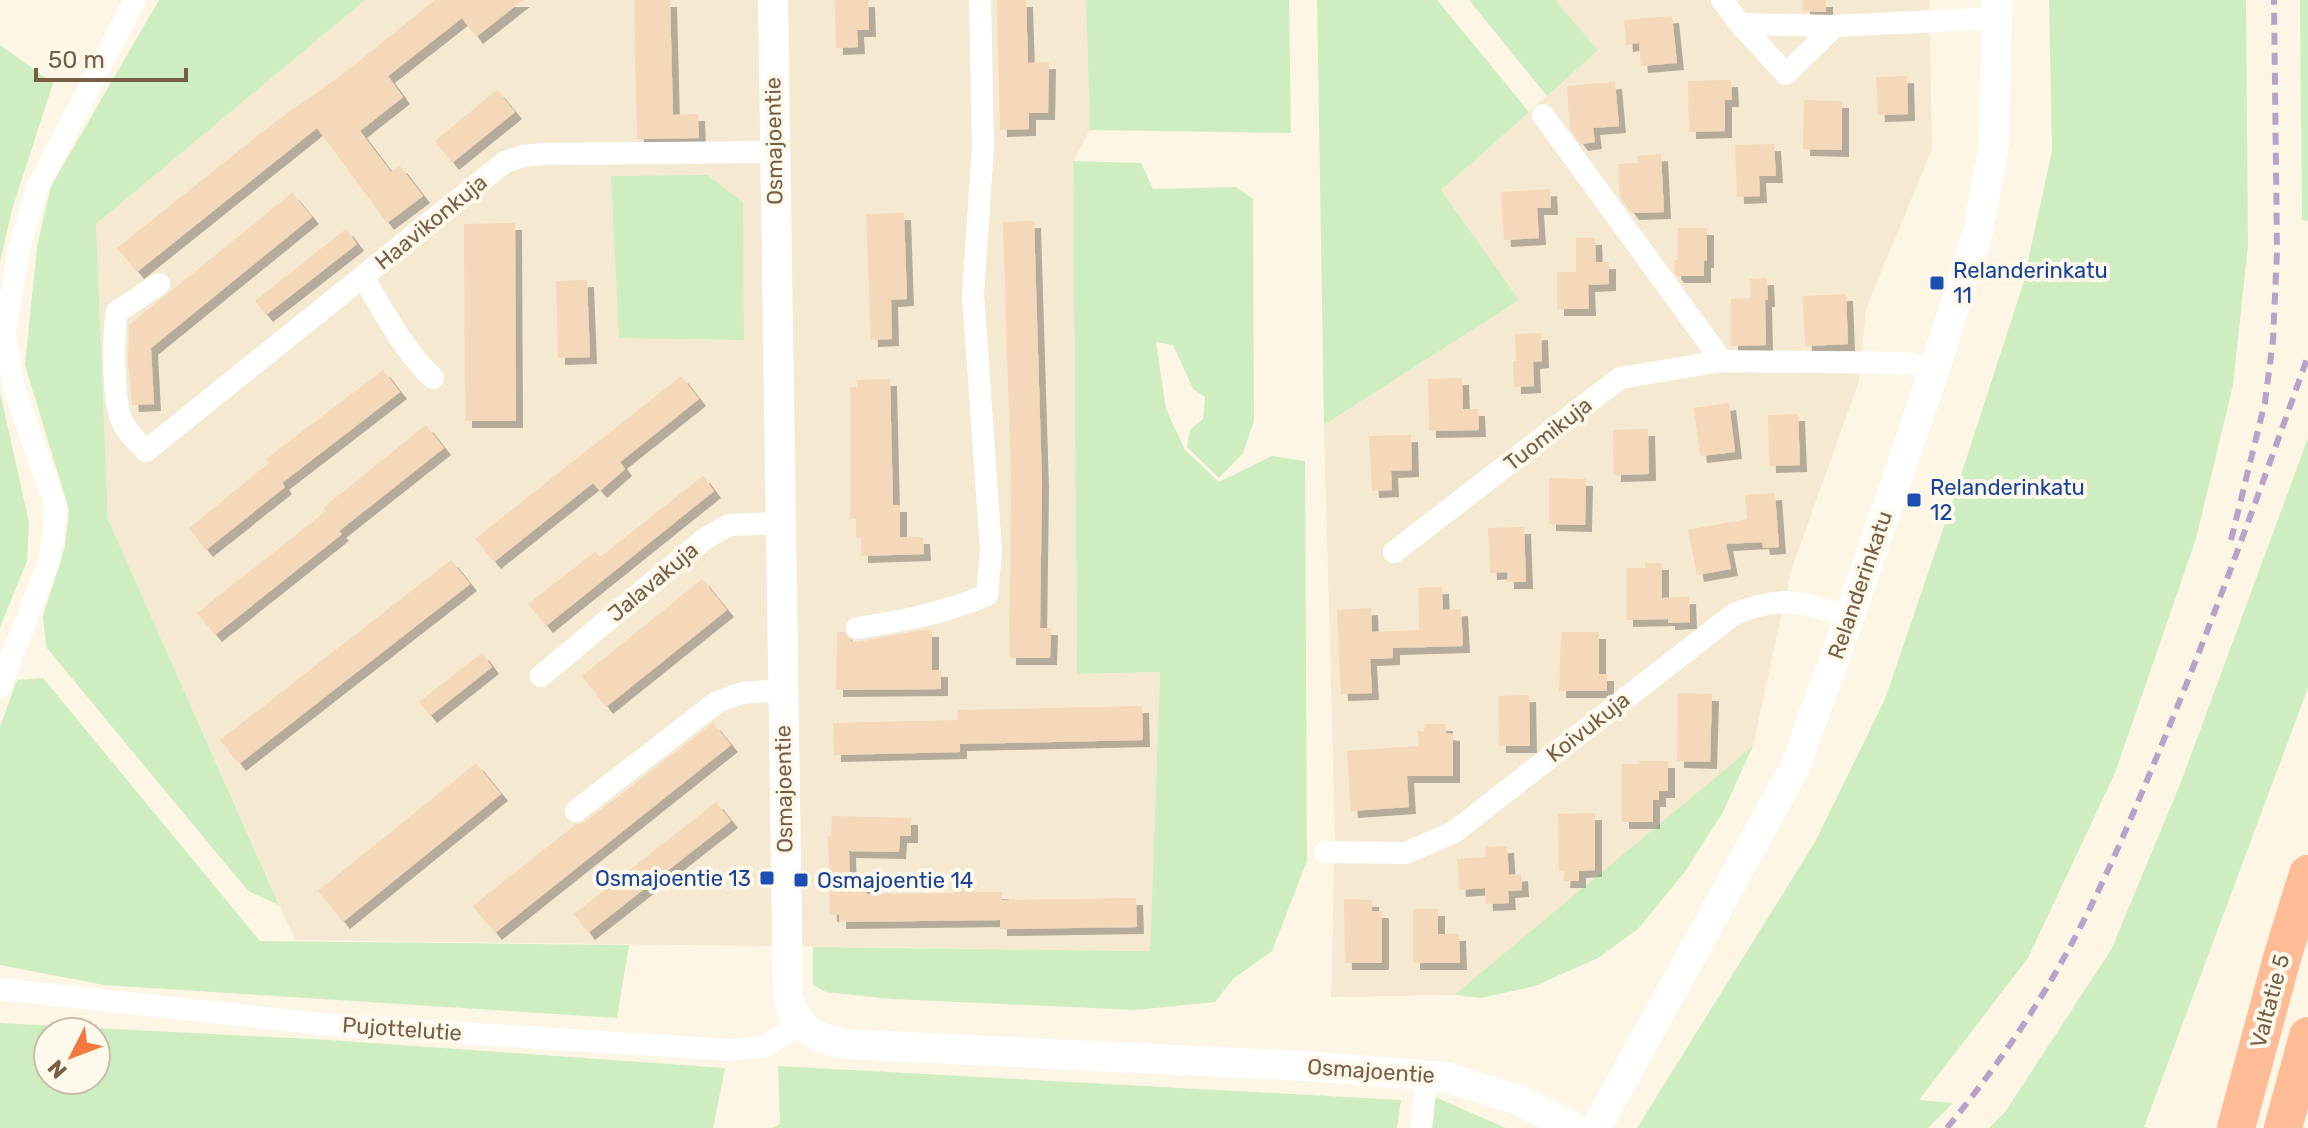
<svg xmlns="http://www.w3.org/2000/svg" width="2308" height="1128" font-family="Rubik,sans-serif">
<defs>
<filter id="shadow"><feDropShadow dx="7" dy="7" stdDeviation="0" flood-color="#0004"/></filter>
</defs>
<rect width="100%" height="100%" fill="#fef6e4"/>
<path fill="#f6e9d2" d="M365,0H1086L1090,130L1073,161L1077,674L1160,672L1150,951L295,940L108,519L96,224Z
M1555,0H1929L1932,149L1866,309L1859,381L1791,571L1753,746L1454,995L1331,997L1335,835L1324,425L1519,300L1441,190L1598,50Z"/>
<path fill="#ceedc1" fill-rule="evenodd" d="M159,0H365L96,224L108,519L279,905L248,891L46,647L43,616L65,546L69,510L25,365L37,247L51,186Z
M1086,0H1289L1291,133L1090,130Z
M1317,0H1437L1529,112L1441,190L1519,300L1324,425Z
M1469,0H1555L1598,50L1547,96Z
M2049,0H2246L2248,245L2233,385L2196,539L2115,773L2028,958L1919,1100L1953,1103L1928,1128H1637L1815,842L1885,699L1953,500L2023,284L2052,151Z
M2300,0H2308V221L2302,220Z
M0,45L53,83L12,210L0,262Z
M1073,161L1141,163L1153,189L1236,187L1253,199L1254,421L1243,453L1219,478L1187,447L1190,430L1203,419L1205,397L1193,389L1173,345L1156,342L1166,409L1185,450L1219,482L1272,456L1305,461L1307,861L1272,951L1233,979L1215,1002L1136,1010L891,999L826,992L813,985V947L1150,951L1160,672L1077,674Z
M707,175L743,202L744,340L619,338L611,176Z
M0,392L29,522L27,561L0,627Z
M2308,438V688L2144,1127L2149,1128H1989L2005,1112L2111,950L2181,782Z
M43,678L260,941L629,945L617,1018L104,985L0,965V727L17,680Z
M1753,746L1723,812L1684,873L1638,929L1598,958L1535,986L1481,998L1454,995Z
M0,1023L330,1040L725,1068L713,1128H0ZM96,1032V1080H48V1032Z
M778,1066L1401,1100L1397,1128H772L780,1124Z
M1435,1097L1506,1128H1424Z"/>
<path fill="#f5d7b9" filter="url(#shadow)" d="M435,0H523L476,37L462,18L388,76L403,97L360,131L391,172L400,166L423,196L387,223L317,128L137,272L117,248L275,122L347,71Z
M634,0H670L673,115L698,114L699,138L637,139Z
M835,0H868L869,30H857L858,47L836,48Z
M997,0H1026L1028,63L1049,62L1048,113H1029V129L1000,130Z
M1803,0H1826V12L1803,11Z
M1672,16L1677,63L1641,66L1639,43L1626,45L1624,20Z
M1907,76L1908,114L1878,115L1876,77Z
M1731,80L1732,100H1725V131L1689,132L1688,81Z
M1615,82L1619,126L1593,128L1595,142L1581,144L1570,129L1567,86Z
M497,90L515,112L452,163L435,141Z
M1804,100L1842,101V150L1803,149Z
M1774,144L1776,176H1759L1760,196L1737,197L1735,145Z
M1661,154L1664,212L1632,213L1620,197L1618,164L1638,163L1637,156Z
M1550,189L1551,208H1537L1539,238L1504,240L1501,192Z
M292,193L312,217L151,348L154,404L132,405L128,363L129,325Z
M904,213L907,299L891,300L892,339L871,340L866,214Z
M1034,221L1042,483L1040,628H1051L1050,658H1009L1011,481L1003,222Z
M515,223L516,421H465L464,224Z
M1678,228H1707V261H1704V276H1677L1674,272V260H1678Z
M346,229L357,244L266,315L255,301Z
M1576,238H1595L1596,262H1609V284L1588,285L1589,309H1557V272H1576Z
M1767,278L1768,300H1765L1766,345L1731,346V299L1751,298L1750,279Z
M587,280L590,357L558,358L556,281Z
M1846,294L1848,344L1805,346L1803,296Z
M1541,333L1542,361L1533,362L1534,386L1514,387L1513,361H1516L1515,334Z
M383,370L400,392L282,483L285,487L206,550L189,528L269,463L266,459Z
M681,376L699,399L620,462L625,469L600,491L593,483L494,562L475,539Z
M1462,378L1463,409H1478L1479,430L1429,431L1428,379Z
M890,379L893,505H900V537H923L924,554L861,556V538H856V519L850,518V387H857V380Z
M1729,403L1735,452L1700,456L1694,408Z
M1798,414L1800,465L1769,466L1768,415Z
M426,425L444,448L339,531L342,534L215,635L197,613L326,511L323,508Z
M1648,429L1649,474L1614,475L1613,430Z
M1411,435L1412,470L1391,471L1392,490L1372,491L1369,436Z
M703,476L714,491L546,626L528,604L596,551L600,557Z
M1549,478L1586,479L1585,525L1549,524Z
M1775,493L1779,547L1763,548L1762,542L1726,544L1731,569L1697,575L1688,530L1747,519L1745,495Z
M1524,527L1526,582H1507V572L1490,573L1488,528Z
M451,560L470,584L239,764L220,740Z
M1645,563H1662V598L1689,597L1690,622L1668,623V619L1626,620V568H1645Z
M702,579L727,610L606,707L582,676Z
M1442,587L1443,610L1461,609L1463,646L1393,648V658L1370,659L1372,693L1341,694L1337,610L1371,608L1372,632L1419,630L1418,588Z
M922,630H932V670H941V689L836,690L837,632H844L851,641L858,642Z
M1561,632H1599V674H1607V691H1559Z
M482,653L492,667L430,716L419,702Z
M1678,693L1712,694L1710,762L1677,761Z
M1529,695L1530,746H1499L1498,696Z
M1142,706L1143,740L960,744V752L834,755L833,723L958,720V710Z
M713,723L731,745L495,933L473,906L575,825L585,822Z
M1425,724H1446V733L1453,734V776H1407L1409,807L1351,811L1347,751L1418,746V731L1424,732Z
M1639,761H1668V791H1659V800H1653V822H1622V764H1640Z
M476,763L501,794L343,922L318,891Z
M716,802L731,821L588,933L574,914Z
M1595,813V870L1579,871V881H1563L1564,871H1559L1558,814Z
M832,816L911,818V836H900L899,852L849,851L850,885H867V894L954,893V884L971,885V892H1002V900L1136,898L1137,927L1000,929V920L839,922V914L830,915L828,836H831Z
M1507,846L1509,875L1521,874L1522,890L1508,891L1509,903L1486,904L1485,888L1459,890L1457,859L1486,857V847Z
M1344,899L1372,900V911H1382V963H1345Z
M1413,909H1438V934H1459L1460,963H1413Z"/>
<g fill="none" stroke-linecap="round" stroke-linejoin="round">
<path stroke="#fff" stroke-width="22" d="M1722,0L1740,24L1835,26L1997,18
M1740,24L1786,74L1835,26
M1543,115L1722,361
M363,277C384,312 403,350 433,378
M159,284L117,312C113,333 113,394 120,415C124,430 136,440 146,451L505,162L523,156L543,154L774,152
M1394,552L1620,378L1722,361L1907,363L1935,368
M857,628C903,621 944,613 987,595L991,551L973,294L983,146L980,0
M541,676L706,538L729,525L780,523
M0,687L50,559L56,508L14,388L5,334L18,253L37,188L135,0
M576,811L717,702L742,693L783,690
M1325,852L1406,853L1454,832L1734,614C1781,595 1803,601 1849,618
M0,989L321,1024L731,1050L764,1047L799,1025
M1421,1128L1427,1075"/>
<path stroke="#fff" stroke-width="30" d="M773,0L788,996C794,1028 815,1038 845,1044L1305,1066L1445,1077L1518,1100L1574,1128
M1596,1128L1794,769L1849,618L1935,368L1978,231L1994,145L1997,0"/>
<path stroke="#fdbb96" stroke-width="38" d="M2236,1128L2282,958L2308,874
M2283,1128L2308,1036"/>
<path stroke="#baa1c9" stroke-width="6" stroke-dasharray="12 8" stroke-linecap="butt" d="M2231,540L2265,402L2273,340L2277,252L2274,0
M1947,1128C1979,1089 2009,1048 2036,1005C2090,920 2129,824 2167,732C2218,608 2263,482 2308,356"/>
</g>
<g fill="#1a4fb4" stroke="#fff9ec" stroke-width="3">
<rect x="1929" y="275" width="16" height="16" rx="4"/>
<rect x="1906" y="492" width="16" height="16" rx="4"/>
<rect x="759" y="870" width="16" height="16" rx="4"/>
<rect x="793" y="872" width="16" height="16" rx="4"/>
</g>
<g text-anchor="middle" dominant-baseline="central" stroke-width="8" stroke-linejoin="round" paint-order="stroke">
<g font-size="22" fill="#785e47" stroke="#fff9ec">
<text transform="translate(774 141) rotate(-91)">Osmajoentie</text>
<text transform="translate(431 222) rotate(-39)">Haavikonkuja</text>
<text transform="translate(1548 434) rotate(-38)">Tuomikuja</text>
<text transform="translate(653 582) rotate(-40)">Jalavakuja</text>
<text transform="translate(1860 585) rotate(-71)">Relanderinkatu</text>
<text transform="translate(1588 727) rotate(-38)">Koivukuja</text>
<text transform="translate(784 789) rotate(-91)">Osmajoentie</text>
<text transform="translate(2270 1001) rotate(-75)">Valtatie 5</text>
<text transform="translate(402 1029) rotate(4)">Pujottelutie</text>
<text transform="translate(1371 1071) rotate(4)">Osmajoentie</text>
</g>
<g font-size="22" fill="#164399" stroke="#fff9ec" text-anchor="start">
<text x="1953" y="270">Relanderinkatu<tspan x="1953" dy="25">11</tspan></text>
<text x="1930" y="487">Relanderinkatu<tspan x="1930" dy="25">12</tspan></text>
<text x="751" y="878" text-anchor="end">Osmajoentie 13</text>
<text x="817" y="880">Osmajoentie 14</text>
</g>
</g>
<g transform="translate(72 1056) rotate(228)"><circle r="38" fill="#fff9ec" stroke="#c9bbaa" stroke-width="2"/>
<path d="M0-6L14 30L0 20L-14 30Z" fill="#f17940"/>
<text y="-12" font-size="22" font-weight="bold" text-anchor="middle" fill="#785e47">N</text>
</g>
<path d="M36 68v12h150v-12" fill="none" stroke="#785e47" stroke-width="4"/>
<text x="48" y="68" font-size="24" fill="#785e47" stroke="#fff9ec" stroke-width="6" paint-order="stroke">50 m</text>
</svg>
